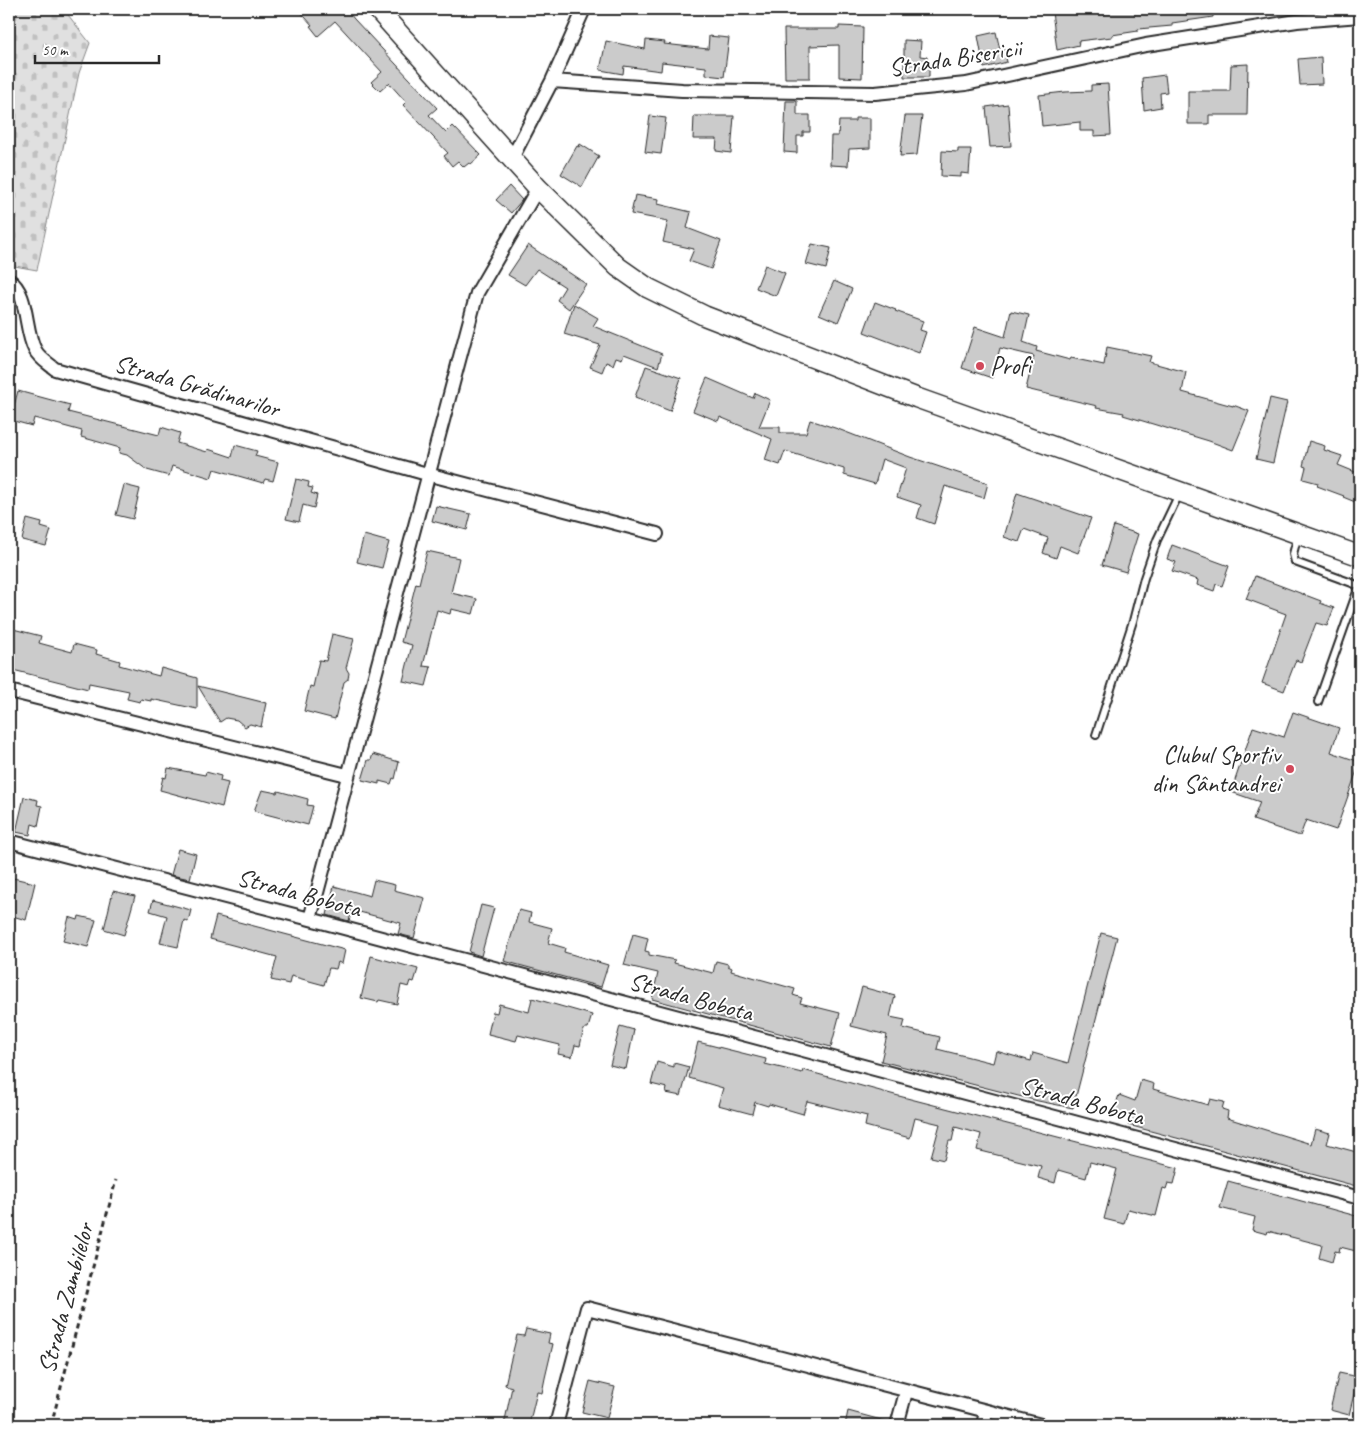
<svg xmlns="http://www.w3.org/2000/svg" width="1369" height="1434" font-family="Caveat,sans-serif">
<defs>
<pattern id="cemetery-stones" width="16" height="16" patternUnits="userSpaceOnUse" patternTransform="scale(1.25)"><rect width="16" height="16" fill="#e0e0e0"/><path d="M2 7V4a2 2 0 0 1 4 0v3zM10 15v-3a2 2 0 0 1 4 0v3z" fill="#c0c0c0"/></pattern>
</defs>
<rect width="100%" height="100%" fill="#fff"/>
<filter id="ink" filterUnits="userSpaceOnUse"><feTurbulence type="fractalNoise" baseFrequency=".02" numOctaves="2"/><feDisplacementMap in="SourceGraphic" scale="10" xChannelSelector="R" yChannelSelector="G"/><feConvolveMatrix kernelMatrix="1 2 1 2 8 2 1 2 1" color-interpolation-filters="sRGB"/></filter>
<g filter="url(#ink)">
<path fill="url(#cemetery-stones)" stroke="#868686" d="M9,9H65V11L90,43L79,73L37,270L9,265Z"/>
<path fill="#cbcbcb" stroke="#2b2b2b" d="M298,9H349L347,10L354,19L437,108L429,115L446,133L453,126L481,155L471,164L469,163L464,167L458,161L452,166L444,156L448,153L403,105L406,102L389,83L380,91L371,82L382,72L335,21L318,36L310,26L312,25Z
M1070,9H1213V17L1172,23V26L1138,29V31L1112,35V37L1078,41L1079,45L1057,50L1052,12Z
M839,26L863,27L862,78L839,77V45L810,46V78H785L784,29H839Z
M996,32L1000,50L1004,49L1007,62L984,68L978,36Z
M709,36L729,38L724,77L706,75V67L662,62L661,71L624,66L623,74L600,70L606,41L645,49L646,40L665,42L664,44L708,49Z
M904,40L921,41L920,56L927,57V61H929V77H904Z
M1321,57L1322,84L1300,85L1298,59Z
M1248,64L1247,115H1209V124H1188V91H1230L1231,65Z
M1165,75L1167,92L1160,93L1161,107L1144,110L1142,78Z
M1108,84L1111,135L1094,136V131H1080V122L1042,126L1039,95L1065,92L1091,91V85Z
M786,101H797V115H810V132H803V136H797V153L784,152Z
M1008,104L1011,146L990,147L986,107Z
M650,116L666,118L661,154L645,152Z
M694,116H734L731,153L716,151L717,139H693Z
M905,116H922L917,155L900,156Z
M855,118H870V148L849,149L848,166L830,165L831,136H838L839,121H855Z
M580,144L599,156L582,187L561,174L577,146L579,147Z
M958,149H971L969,174L961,173V177L941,176L942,151L958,152Z
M509,186L522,200L511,213L496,200Z
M635,195L659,199L658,204L691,212L687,228L721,241L711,269L689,261L694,249L663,242L668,221L631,214Z
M812,244L831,248L826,269L806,264Z
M528,245L586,284L569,309L557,300L565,287L537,269L525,285L508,275Z
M765,265L785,273L776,296L756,288Z
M834,281L852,289L838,322L819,314Z
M875,302L896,310L895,311L923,321L920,330L926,332L919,353L864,332Z
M574,304L598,318L593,326L662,354L658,367L624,354L622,359L616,357L613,365L606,362L602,372L590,367L600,345L564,334Z
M1011,311L1029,315L1023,342L1037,347L1036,351L1070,360L1071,358L1104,365L1107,347L1151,356L1149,362L1186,372L1182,392L1233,406V405L1249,411L1233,450L1209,441L1123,415L1124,413L1096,408L1097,406L1026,389L1034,356L1000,348L992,378L962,368L975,327L1005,337Z
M646,366L681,378L670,411L635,397Z
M707,378L753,398L755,393L770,400L759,427H780V433H806L810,420L838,429L910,457L988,483L984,498L945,486L934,524L917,518L921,505L897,497L906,468L882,459L875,484L844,475V469L785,451L780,465L765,460L772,439L720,417L718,421L693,411Z
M18,391L70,405L68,412L159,435L161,427L180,433L177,443L207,452L208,449L232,457L235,445L257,451L255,456L278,462L273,481L265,479L263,483L214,469L211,478L172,466L169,476L147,470L127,455L119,453L120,448L81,437L82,431L34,418L32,426L10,420Z
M1270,398L1287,402L1273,463L1256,459Z
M1309,441L1325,446L1324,450L1342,456L1338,465L1360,474V504L1343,497L1344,496L1317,486L1318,483L1303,479L1306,467L1303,466Z
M296,479L309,482L308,487L313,488L311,493L317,495L314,508L303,505L299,522L286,519Z
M124,485L140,489L133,519L116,515Z
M1017,493L1091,518L1078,553L1060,546L1056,558L1043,553L1048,538L1024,529L1019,542L1004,537Z
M436,506L471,514L467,530L432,521Z
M27,519L42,523L41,527L51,530L46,546L22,540Z
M1114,526L1138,534L1126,572L1102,565Z
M364,535L389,542L382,568L357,562Z
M1172,545L1229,566L1222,586L1216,584L1214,591L1197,585L1198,580L1172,571L1176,562L1167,559Z
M427,551L459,558L451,593L477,599L473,614L451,609L450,614L437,610L423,666L431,667L426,686L403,681L412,645L401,642L416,583L419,584Z
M1255,576L1321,601L1320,603L1334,608L1327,626L1316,623L1301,662L1296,660L1284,691L1262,683L1286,614L1246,599Z
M9,628L41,636L39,643L72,652L74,644L97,650L96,654L120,661L119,665L159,676L161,668L197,678V709L151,699V701L141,699L140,702L127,699L129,691L89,683L88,689L9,669Z
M332,634L354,639L346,668L349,673L348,679L344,682L335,719L304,711L310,686L313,687L319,660L326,661Z
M198,686L266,703L261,727L250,724L245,727L237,720L226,718L220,722Z
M1293,712L1339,728L1331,752L1360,762L1336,830L1306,820L1300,836L1253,820L1260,802L1231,792L1253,727L1284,737Z
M373,754L399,762L395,779L393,778L391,784L379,781V784L362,780L368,760H371Z
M168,768L205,775L206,772L221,776L220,781L228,783L222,807L160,790L163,777L166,778Z
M262,790L277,793L278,791L308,799L307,805L313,806L308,825L254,811Z
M24,797L38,800L37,805L42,806L38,826L32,824L30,835L16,832Z
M178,849L196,854L190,879L171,875Z
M13,878L35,883L26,920L9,915V893Z
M374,880L395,885L394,890L425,898L414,938L398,934L401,923L352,910L349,921L327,915L334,886L370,896Z
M113,891L135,896L124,935L104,929Z
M153,900L191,910L188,922L184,920L178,947L160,943L167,916L150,911Z
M481,905L494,908L481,956L469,952Z
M519,910L531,913L529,922L552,928L548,943L565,948L564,952L608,965L601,987L504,961Z
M79,916L96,920L88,947L63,941L69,917L78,920Z
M216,916L345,950L342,964L338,962L336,969L329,968L324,985L291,976L289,984L271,980L277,957L210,939Z
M1101,933L1117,937L1073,1108L1038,1101L881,1061L887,1035L851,1026L862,987L895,996L890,1017L905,1020L903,1028L940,1037L937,1049L993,1063L996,1051L1031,1061L1033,1053L1068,1063Z
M633,934L648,938L645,951L649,952V955L675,960L674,963L713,973L716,961L728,964V966L732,968L731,971L795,989L793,995L802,998L800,1003L840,1013L831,1047L652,999L658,973L624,965Z
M371,956L418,969L414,982L411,981L409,987L401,985L397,1004L379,1000L378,1002L361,998Z
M532,998L592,1015L588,1028H585L583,1032L580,1046L575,1045L572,1057L558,1054L560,1045L518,1035L516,1041L488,1034L493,1012L497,1013L499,1004L529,1012Z
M620,1026L634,1030L626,1069L610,1065Z
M698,1042L766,1059L765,1064L802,1073L803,1070L895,1095L1178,1168L1174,1184L1168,1183L1166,1189L1163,1188L1156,1216L1128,1209L1124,1224L1104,1219L1117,1169L1090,1162L1086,1178L1058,1170L1055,1183L1038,1178L1041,1166L977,1150L981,1134L955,1127L952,1141H949L944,1160L931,1157L940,1124L915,1118L910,1138L865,1126L867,1116L807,1101L803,1114L769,1104L768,1106L755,1102L752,1114L718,1105L723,1088L689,1078Z
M657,1062L674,1067V1063L689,1067L681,1096L666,1093L667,1088L651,1084Z
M1141,1080L1154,1084L1153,1089L1208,1105L1210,1099L1224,1102L1222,1109L1228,1111L1227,1118L1311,1144L1315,1129L1330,1133L1327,1144L1360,1153V1187L1128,1125L1131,1117L1112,1116L1119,1095L1135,1101Z
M1228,1181L1360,1217V1252L1340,1247L1339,1252L1335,1251L1332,1262L1319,1258L1322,1245L1268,1231L1267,1234L1252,1230L1255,1217L1220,1208Z
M526,1329L550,1334L548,1343L553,1344L545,1378L542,1393L537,1392L529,1425H504L512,1387L505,1385L510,1363L517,1335L524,1336Z
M1339,1373L1358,1377L1349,1415L1330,1410Z
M590,1381L615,1387L607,1418L582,1412Z
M848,1411L885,1421V1425H845Z"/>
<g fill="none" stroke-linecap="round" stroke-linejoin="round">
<defs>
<path id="service" d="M1298,535L1293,554L1295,562L1360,586
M1318,702L1359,586
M1096,735L1133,621L1144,578L1157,540L1179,494"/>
<path id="minor" d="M552,81L682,90L875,93L966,84L1146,45L1297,21L1360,16
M512,158L552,81L584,9
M9,280C29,293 24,330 35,350C39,358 48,363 55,369L427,474L657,534
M9,691L347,775
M9,841L310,919L1360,1198
M310,919L477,293L538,188
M556,1425L587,1308L1041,1425
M897,1425L906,1392
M983,1425L986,1412"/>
<path id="secondary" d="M377,9L538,188L618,267L648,288L705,316L917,398L1360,556"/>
</defs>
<use href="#service" stroke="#2b2b2b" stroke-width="10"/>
<use href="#minor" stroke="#2b2b2b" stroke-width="16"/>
<use href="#secondary" stroke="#2b2b2b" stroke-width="22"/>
<path stroke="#2b2b2b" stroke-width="3" stroke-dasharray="5 4" stroke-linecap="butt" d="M51,1425L116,1180"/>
<use href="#service" stroke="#fff" stroke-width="6"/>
<use href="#minor" stroke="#fff" stroke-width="12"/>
<use href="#secondary" stroke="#fff" stroke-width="19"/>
</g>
</g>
<g fill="#d1495b" stroke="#fff" stroke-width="2">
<circle cx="980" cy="366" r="5"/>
<circle cx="1290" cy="769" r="5"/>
</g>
<g text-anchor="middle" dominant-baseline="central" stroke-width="4" stroke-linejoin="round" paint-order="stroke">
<g font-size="25" fill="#2b2b2b" stroke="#fff">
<text transform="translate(955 58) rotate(-9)">Strada Bisericii</text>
<text transform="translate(197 386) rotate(16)">Strada Grădinarilor</text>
<text transform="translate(299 893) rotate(15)">Strada Bobota</text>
<text transform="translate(691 997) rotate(15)">Strada Bobota</text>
<text transform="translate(1082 1101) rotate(15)">Strada Bobota</text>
<text transform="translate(66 1298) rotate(-75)">Strada Zambilelor</text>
</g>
<g font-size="25" fill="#2b2b2b" stroke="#fff" text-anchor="start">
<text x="990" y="366">Profi</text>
<text x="1280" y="755" text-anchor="end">Clubul Sportiv<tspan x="1280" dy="29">din Sântandrei</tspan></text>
</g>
</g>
<rect width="1369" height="1434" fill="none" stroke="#fff" stroke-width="30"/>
<rect x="15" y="15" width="1339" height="1404" fill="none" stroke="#2b2b2b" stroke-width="2" filter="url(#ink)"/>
<path d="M35 55v8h124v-8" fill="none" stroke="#2b2b2b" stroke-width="2.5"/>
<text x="42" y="55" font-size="15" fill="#2b2b2b" stroke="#ffffff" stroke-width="4" paint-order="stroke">50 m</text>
</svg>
